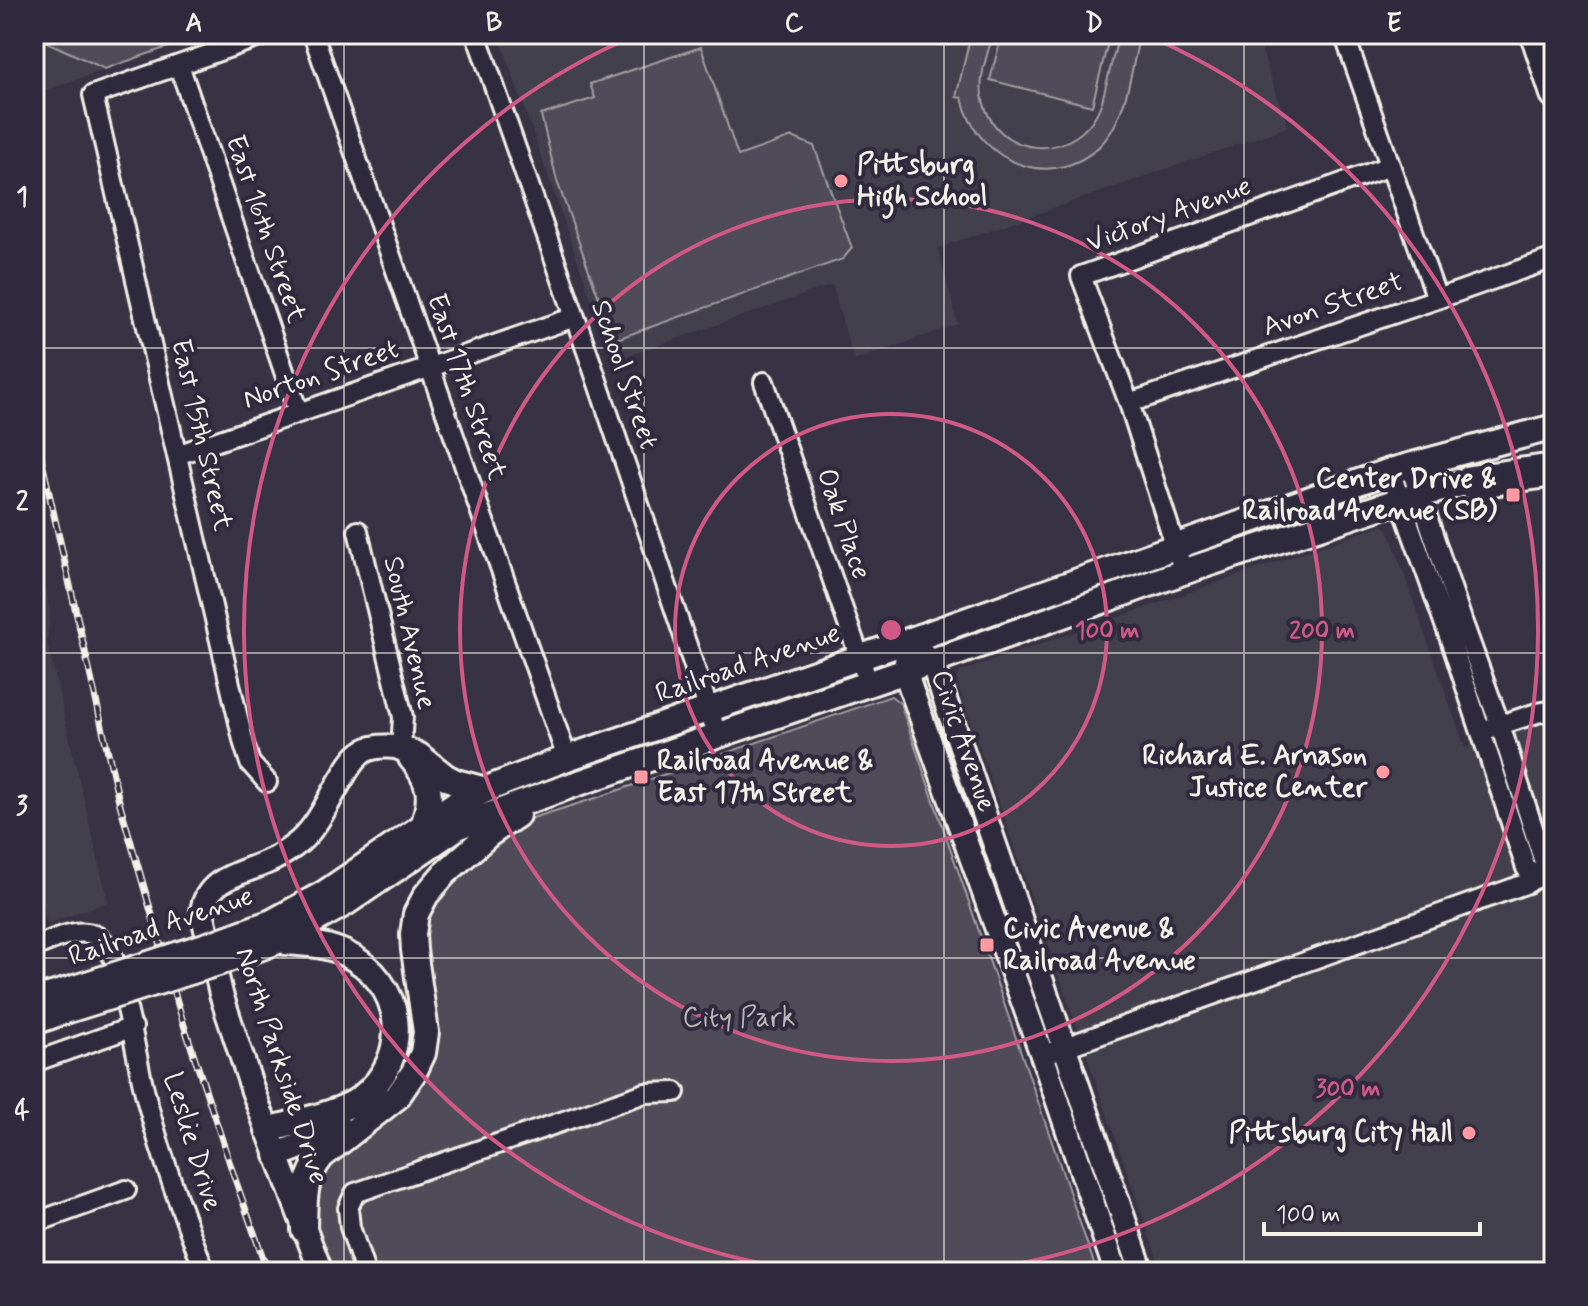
<svg xmlns="http://www.w3.org/2000/svg" width="1588" height="1306" font-family="Mynerve,sans-serif">
<rect width="100%" height="100%" fill="#373244"/>
<filter id="ink" filterUnits="userSpaceOnUse"><feTurbulence type="fractalNoise" baseFrequency=".0125" numOctaves="2"/><feDisplacementMap in="SourceGraphic" scale="16" xChannelSelector="R" yChannelSelector="G"/><feConvolveMatrix kernelMatrix="1 2 1 2 8 2 1 2 1" color-interpolation-filters="sRGB"/></filter>
<g filter="url(#ink)">
<path fill="#433f4e" d="M34,34H207L34,94Z
M498,34H1256L1288,127L938,248L958,324L854,361L832,285L613,361Z
M34,517L50,612L47,642L108,902L47,924L34,869Z
M1383,525L1389,531L1465,748L1535,724L1546,726L1554,732V1272H1162L956,680L960,672Z"/>
<path fill="#504b59" stroke="#a29ea0" stroke-width="2" d="M34,34H205L105,69L34,36Z
M971,34H993C988,53 979,75 982,95C993,162 1081,165 1102,101L1119,34H1140C1132,66 1127,114 1105,140C1058,195 977,165 962,98L956,97Z
M1002,34H1110L1092,106L990,80Z
M701,47L738,156L792,137L814,146L852,248L843,259L614,340L557,181L541,115L595,98L590,84Z
M891,696L900,703L1097,1272H333L315,1226L313,1196L325,1166L413,1085L424,962L425,923L437,898L484,851L526,820L596,798Z"/>
<g fill="none" stroke-linecap="round" stroke-linejoin="round">
<defs>
<path id="minor" d="M313,34L567,758
M476,34L590,360L713,722
M1344,34L1437,299
M179,65L298,412
M764,382L864,670
M1129,403L1437,299L1554,258
M177,455L575,317
M1390,471L1450,639L1526,868L1535,879
M358,531L403,717L401,748
M1179,558L1129,403L1081,276L1390,166
M1488,729L1537,713L1554,710
M267,782L250,763L244,744L93,95L268,34
M34,947C53,940 79,925 98,937C116,949 118,978 124,997C134,1033 138,1069 148,1105C163,1162 184,1217 205,1272
M1054,1051L1528,883L1543,871L1544,862L1500,725L1463,623L1410,466
M34,1062L133,1027
M34,1223L126,1190
M365,1272L350,1227L348,1208L355,1193L645,1093L675,1092"/>
<path id="tertiary" d="M908,641L932,662L1142,1272
M907,654L905,671L911,689L1042,1055L1116,1272
M321,1272L253,1091L221,994L202,912C206,878 241,874 267,862C277,858 286,852 294,846C316,830 327,803 341,780C347,770 353,758 364,751C376,745 389,746 401,748"/>
<path id="secondary" d="M401,748L418,755L446,777L456,782L486,790
M411,758C431,782 433,797 423,826
M272,922L325,893L455,804L497,785L567,758L908,641L1390,471L1554,427
M278,941L344,904L459,826L573,785L932,662L1183,572L1401,500L1488,477
M34,1000L59,993
M34,1022L65,1011
M268,1130C294,1122 340,1114 361,1098C414,1057 405,981 344,953C324,943 300,944 278,941
M277,1155L342,1130
M304,1230C305,1199 302,1181 322,1156L397,1097L414,1072L423,1053L426,1032L414,950L413,934L416,914L426,895L444,874L489,834L517,815"/>
<path id="primary" d="M1534,34L1554,94"/>
<path id="motorway" d="M1471,482L1554,470"/>
</defs>
<use href="#minor" stroke="#f4f1e8" stroke-width="24"/>
<use href="#tertiary" stroke="#f4f1e8" stroke-width="28"/>
<use href="#secondary" stroke="#f4f1e8" stroke-width="30"/>
<use href="#primary" stroke="#f4f1e8" stroke-width="32"/>
<use href="#motorway" stroke="#f4f1e8" stroke-width="38"/>
<use href="#minor" stroke="#2f2a3d" stroke-width="18"/>
<use href="#tertiary" stroke="#2f2a3d" stroke-width="22"/>
<use href="#secondary" stroke="#2f2a3d" stroke-width="24"/>
<use href="#primary" stroke="#2f2a3d" stroke-width="26"/>
<use href="#motorway" stroke="#2f2a3d" stroke-width="32"/>
<defs>
<path id="rail" d="M34,427L119,801L183,1022L236,1182L268,1272"/>
</defs>
<use href="#rail" stroke="#f4f1e8" stroke-width="7"/>
<use href="#rail" stroke="#2f2a3d" stroke-width="4" stroke-dasharray="12" stroke-linecap="butt"/>
<defs>
<path id="secondary-bridge" d="M59,993L214,943L272,922
M65,1011L218,963L278,941"/>
</defs>
<use href="#secondary-bridge" stroke="#f4f1e8" stroke-width="30" stroke-linecap="butt"/>
<use href="#secondary-bridge" stroke="#2f2a3d" stroke-width="24"/>
</g>
</g>
<path fill="none" stroke="#f4f1e8" stroke-width="2" stroke-opacity="0.55" d="M344,34V1272M644,34V1272M944,34V1272M1244,34V1272M34,348H1554M34,653H1554M34,958H1554"/>
<g fill="none" stroke="#d15985" stroke-width="4">
<circle cx="891" cy="630" r="216"/>
<circle cx="891" cy="630" r="431"/>
<path d="M807 1271A647 647 0 0 1 638 34M1144 34A647 647 0 0 1 975 1271"/>
</g>
<g fill="#ff9aa2" stroke="#2f2a3d" stroke-width="3">
<circle cx="841" cy="181" r="8"/>
<rect x="1505" y="487" width="16" height="16" rx="4"/>
<circle cx="1383" cy="772" r="8"/>
<rect x="633" y="769" width="16" height="16" rx="4"/>
<rect x="979" y="937" width="16" height="16" rx="4"/>
<circle cx="1469" cy="1133" r="8"/>
</g>
<g text-anchor="middle" dominant-baseline="central" stroke-width="8" stroke-linejoin="round" paint-order="stroke">
<g font-size="28" font-weight="bold" fill="#f4f1e8" stroke="#2f2a3d" text-anchor="start">
<text x="857" y="165">Pittsburg<tspan x="857" dy="32">High School</tspan></text>
<text x="1497" y="479" text-anchor="end">Center Drive &amp;<tspan x="1497" dy="32">Railroad Avenue (SB)</tspan></text>
<text x="1367" y="756" text-anchor="end">Richard E. Arnason<tspan x="1367" dy="32">Justice Center</tspan></text>
<text x="657" y="761">Railroad Avenue &amp;<tspan x="657" dy="32">East 17th Street</tspan></text>
<text x="1003" y="929">Civic Avenue &amp;<tspan x="1003" dy="32">Railroad Avenue</tspan></text>
<text x="1453" y="1133" text-anchor="end">Pittsburg City Hall</text>
</g>
<g font-size="28" fill="#f4f1e8" stroke="#2f2a3d">
<text transform="translate(1169 215) rotate(-20)">Victory Avenue</text>
<text transform="translate(265 229) rotate(71)">East 16th Street</text>
<text transform="translate(1333 305) rotate(-19)">Avon Street</text>
<text transform="translate(321 375) rotate(-19)">Norton Street</text>
<text transform="translate(624 375) rotate(71)">School Street</text>
<text transform="translate(466 387) rotate(71)">East 17th Street</text>
<text transform="translate(201 435) rotate(77)">East 15th Street</text>
<text transform="translate(843 524) rotate(71)">Oak Place</text>
<text transform="translate(409 633) rotate(77)">South Avenue</text>
<text transform="translate(748 664) rotate(-19)">Railroad Avenue</text>
<text transform="translate(963 741) rotate(71)">Civic Avenue</text>
<text transform="translate(161 927) rotate(-19)">Railroad Avenue</text>
<text transform="translate(281 1066) rotate(72)">North Parkside Drive</text>
<text transform="translate(192 1142) rotate(73)">Leslie Drive</text>
</g>
<g font-size="28" fill="#bbb7b6" stroke="#2f2a3d">
<text x="739" y="1018">City Park</text>
</g>
</g>
<circle cx="891" cy="630" r="12" fill="#d15985" stroke="#2f2a3d" stroke-width="4"/>
<g font-size="24" text-anchor="middle" font-weight="bold" fill="#d15985" stroke="#2f2a3d" stroke-width="8" stroke-linejoin="round" paint-order="stroke">
<text x="1107" y="638">100 m</text>
<text x="1322" y="638">200 m</text>
<text x="1348" y="1096">300 m</text>
</g>
<rect width="1588" height="1306" fill="none" stroke="#2f2a3d" stroke-width="88"/>
<path d="M1264 1222v12h216v-12" fill="none" stroke="#f4f1e8" stroke-width="4"/>
<text x="1276" y="1222" font-size="24" fill="#f4f1e8" stroke="#2f2a3d" stroke-width="6" paint-order="stroke">100 m</text>
<rect x="44" y="44" width="1500" height="1218" fill="none" stroke="#f4f1e8" stroke-width="3"/>
<g font-size="26" text-anchor="middle" font-weight="bold" fill="#f4f1e8">
<text x="194" y="31">A</text>
<text x="494" y="31">B</text>
<text x="794" y="31">C</text>
<text x="1094" y="31">D</text>
<text x="1394" y="31">E</text>
<text x="22" y="205">1</text>
<text x="22" y="510">2</text>
<text x="22" y="814">3</text>
<text x="22" y="1119">4</text>
</g>
</svg>
